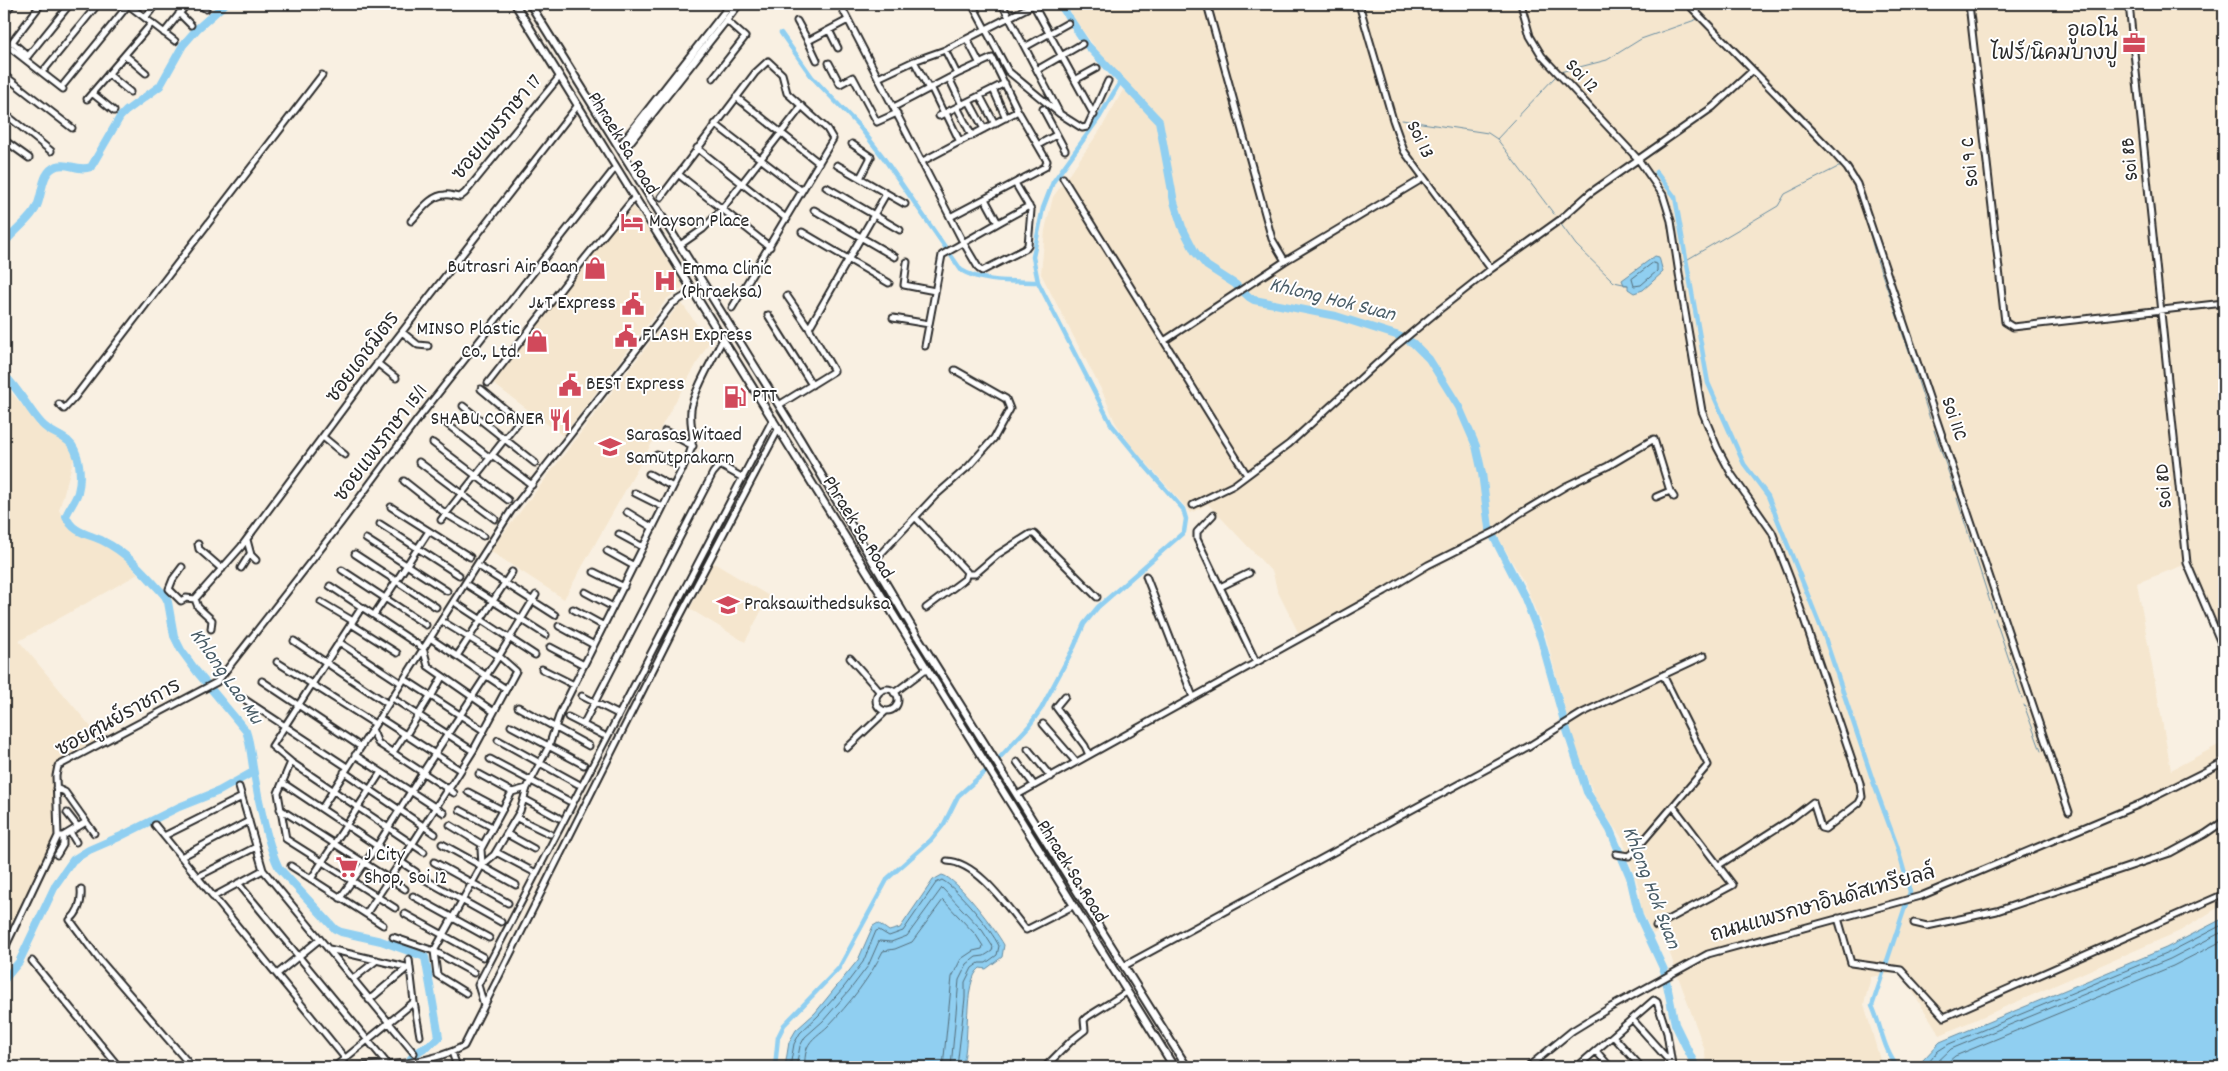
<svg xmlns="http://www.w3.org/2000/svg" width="2228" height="1071" font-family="Dekko,'Playpen Sans Thai',sans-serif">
<rect width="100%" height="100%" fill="#f9f0e2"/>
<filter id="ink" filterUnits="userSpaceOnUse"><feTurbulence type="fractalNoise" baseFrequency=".02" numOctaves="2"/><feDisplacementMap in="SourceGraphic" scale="10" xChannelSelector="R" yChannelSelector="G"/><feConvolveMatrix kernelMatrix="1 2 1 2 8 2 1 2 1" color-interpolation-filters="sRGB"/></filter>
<g filter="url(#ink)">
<path fill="#f5e6ce" d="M1067,4H2224V646L2189,563L2137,583L2171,770L2224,742V904L2180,931L1940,1035L1900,972L1871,977L1864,1004L1880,1060L1885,1067H1706L1705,1051L1669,951L1660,930L1653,934L1641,910L1640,891L1622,838L1599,807L1575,747L1546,637L1525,584L1496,534L1302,640L1277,590L1273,573L1208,504L1191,513L1132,447L1115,422L1104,395L1041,274L1045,230L1053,197L1101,129L1127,83L1097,50L1073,17Z
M629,200L684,286L667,299L563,436L487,379Z
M681,302L709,342L564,599L490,551Z
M4,384L42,428L64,441L71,448L74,458L59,510L64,520L90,533L123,556L138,574L19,641L101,739L55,765L53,772L54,835L51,848L4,948Z
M712,562L769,596L745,642L690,609Z"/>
<path fill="#90cff1" stroke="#688da2" d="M1655,256L1659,257L1663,272L1643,290L1634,293L1628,289V285H1624L1622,280Z
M942,875C957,878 996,930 1004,945L1002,957L986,969L980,968C962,981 971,1043 962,1067H785L789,1042L796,1030L815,1013L858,960L873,926L878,923L889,931L900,928L933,880Z
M2224,918V1067H1920L1922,1061L1940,1042L2166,948Z"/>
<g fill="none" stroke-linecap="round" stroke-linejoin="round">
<path stroke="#536d7a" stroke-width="1" d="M1653,263L1657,264V271L1641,285L1634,286L1632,279Z
M790,1067L794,1044L800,1033L818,1016L844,987L863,962L876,931L879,930L889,936L903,931L936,883L942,880C958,889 991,929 999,946L997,955L986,963H979L972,968L965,982V998L957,1067
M796,1067L800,1046L805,1037L823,1021L849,991L868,966L879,941L891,942L907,936L942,888L982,930L993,947L992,951L984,956L976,957L967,964L959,980L951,1067
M804,1067C805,1061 805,1054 807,1048C811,1038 821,1033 828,1026C850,1003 869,979 883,951L895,949L912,942L943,900L976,935L983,946L982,949L973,951L961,959L952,977L943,1067
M1925,1067L1938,1051L1949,1044L2168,953L2224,924
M1932,1067L1951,1049L2170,959L2224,931
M1942,1067L1955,1056L2173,966L2224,940"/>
<path stroke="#688da2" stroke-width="1" d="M1560,72L1607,60L1641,39L1698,19
M1402,120L1488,133L1497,139
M1863,210L1875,253
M1554,214L1497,139L1555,77
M1560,223L1576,245L1614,282L1628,285
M1877,260L1898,319
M1683,262L1778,206L1785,194L1838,167H1842L1853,182L1858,194
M1900,326L1910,355
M1911,359L1930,419
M1934,430L1955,491
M1957,498L1971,542
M1973,549L1993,611
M1995,618L2022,698
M2024,705L2041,751"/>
<path stroke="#90cff1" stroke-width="4.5" d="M781,33L812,77L859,126L883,157L961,270C982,283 1014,281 1038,282
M1656,172L1675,197L1708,383L1744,464L1768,496L1824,635L1874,784L1897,846L1910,892L1872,1006C1881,1025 1884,1052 1898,1067
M775,1067L778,1037L784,1025L839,968L888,878L931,840L944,824L958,796L992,766L1029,726L1041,709L1074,647L1084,624L1098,607L1184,532L1186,519L1183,509L1146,467L1111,424L1038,282L1033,257L1043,208L1053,182L1099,118L1120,82"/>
<path stroke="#90cff1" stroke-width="8" d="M1060,4L1087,45L1159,121L1174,202L1182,227L1195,252L1207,266L1235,284L1249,297L1254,300L1336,316L1399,336L1413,343L1429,359L1459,407L1476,446L1482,473L1489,528L1524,596L1541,639L1564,721
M4,244C13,231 31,220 37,206C43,193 41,171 57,166C69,162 77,172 91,167L120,117L126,111L160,86L183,45L197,29L225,4
M4,375C19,389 28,409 42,424C49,432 59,434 68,441C80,451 82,476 78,492C76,500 69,508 66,516C72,533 89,534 103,541C128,553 147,576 165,596L168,602L174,636L181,650L197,672L246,731C251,745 251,758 254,773C258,798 268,847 279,868L335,929L341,932L381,941L425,957L439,1037C431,1047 407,1053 408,1067
M1565,724L1587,792L1610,830L1630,877L1639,916L1664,970L1675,1024L1696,1067
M4,980L19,962L56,884L73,860L89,850L119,837L179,807L219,791L253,772"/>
<defs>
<path id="minor" d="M41,4L12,42L28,56L70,4
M127,4L175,41
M198,4L206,9
M840,4L963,242L979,269L982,271L1025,249L1028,245L1031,210L1015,183
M972,4L1008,71L1060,114L1082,128L1087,127L1108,81
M1002,4L1059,112
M1033,4L1094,115
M1207,4L1272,239L1285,261
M1359,4L1393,120L1404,151L1491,269
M1521,4L1530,36L1542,56L1638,159L1663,195L1671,221L1683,300L1702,411L1717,447L1732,475L1772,532L1791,581L1860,783L1862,797L1859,803L1825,829L1821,828L1813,802L1791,819L1719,865
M1688,4L1831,150L1847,168L1857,184L2069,812
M1969,4L2005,322L2013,327L2224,303
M2129,4L2187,563L2224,650
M179,13L191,25
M4,14L12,4
M145,18L156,4
M797,21L808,41
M829,30L838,48
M164,33L187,4
M967,39L980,64
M4,43L63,89
M1025,47L1068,23
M945,50L957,74
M125,55L146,73
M817,60L808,41L848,20
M914,61L929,89
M829,63L840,84L853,77L877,122L897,113
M45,69L98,4
M1037,70L1082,44
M108,74L130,92
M4,75L72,128
M713,78L745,37L726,20
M878,78L914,61L945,50L1033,5
M949,78L962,105
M1075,80L1097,68
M64,84L129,4
M931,87L944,114
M993,89L1006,118
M92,93L114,111
M980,96L995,124
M736,97L819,163
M87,99L152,23
M969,101L984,129
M894,107L957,74L992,58L1018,111L1047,161L1045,167L950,217
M957,107L972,136
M1043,109L1065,150
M4,113L51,151
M946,113L960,142
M939,116L1005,83
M715,124L802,191
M4,140L29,158
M852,144L871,157L860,178
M1038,145L1056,135
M697,148L787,219
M921,162L1018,111
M837,165L905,204
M678,174L770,247
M1063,178L1247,475
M826,187L900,230
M661,197L755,73L768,61L782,74L787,93L827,129L833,139L732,308
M814,210L895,257
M411,221C420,212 431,195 445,195C450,194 455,197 460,197L465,193L560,76
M998,223L1029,206
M802,232L889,283
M680,245L703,229L722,209L802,106
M907,262L904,285L935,291
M787,296L809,328
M768,315L812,385
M893,318L929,324
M402,332L418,345L428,346
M1164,341L1285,261L1422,179
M925,346L942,255L998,223L985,199
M377,363L396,378
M488,383L586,257L635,197
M59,404L64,409L75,397L322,75
M779,405L834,371L809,328L886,194
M463,406L535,463
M447,424L490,458
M665,431L693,446
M323,437L345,455
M433,443L508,500
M492,455L532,485
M657,455L683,468
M419,462L495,519
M649,474L673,487
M404,481L446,514L483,536
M635,493L663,507
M1656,497L1670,491
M1193,505L1234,485L1289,444L1397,345L1439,310L1491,269L1561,219L1590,193L1713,107L1752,71
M391,507L470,557
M627,512L653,528
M1213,515L1197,532V539L1256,662
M916,518L967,572L965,579L926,608
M441,520L519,421L481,389
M380,524L459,575
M619,534L643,547
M366,539L447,591
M247,540L251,555L256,560
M198,544L199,549L222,569
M607,551L634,566
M355,554L436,607
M873,562L935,496L969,466L994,438L1010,409L1006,399L955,370
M182,567L173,579L169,589L181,601L186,598L195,599
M480,567L555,615
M241,568L250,554
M342,570L426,625
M594,572L624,587
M967,574H975L997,555L1030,534H1034L1097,597
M1146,576L1193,697
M330,586L423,648L428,666L494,712
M469,586L546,635
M1220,587L1249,573
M585,592L613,607
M321,602L353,621
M457,604L535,655
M362,607L272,746L291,762L424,852
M573,609L604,626
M374,615L429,531
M445,623L499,656L516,671L473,751L449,789
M351,624L397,653
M559,626L594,645
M211,629L212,620L198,607L195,599L241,547L360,386L578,105
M433,640L506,689
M294,641L388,704
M339,642L401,683
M550,647L584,665
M457,656L512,572
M850,658L880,692
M277,662L375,724
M542,669L574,685
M406,680L483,730
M262,681L361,747
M876 700a11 11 0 1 1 22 0a11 11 0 1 1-22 0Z
M894,693L926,669
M582,696L616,713
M1065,696L1056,707L1085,746L1089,755
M431,697L442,677
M244,699L347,767
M394,699L473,751
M518,707L589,746
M568,717L603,735
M381,719L460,770
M1043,724L1076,762
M583,725L713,473L720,465L743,478
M511,726L584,765
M372,729L378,743L454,793
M406,735L430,696
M498,740L578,784
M847,748L886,711
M1028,749L1051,777
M393,752L405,734
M355,755L444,813
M490,759L569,801
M291,762L278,793L286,839L395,908
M1017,762L1034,785
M344,772L435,834
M479,774L512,792
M283,783L416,872
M239,787L263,870L414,1053
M56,788L65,792L94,833
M468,792L502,810
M1017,795L1385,591L1428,565L1496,531L1519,514L1566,486L1608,466L1654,439L1670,491L1674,497
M524,799L559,818
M322,808L511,511L672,304L693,291
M280,809L405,889
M460,810L492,827
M67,813L78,827
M517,818L550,834
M155,825L345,1058
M450,825L483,845
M70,832L76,842
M507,834L534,849
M58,836H63L86,822
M164,836L242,797
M442,844L516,885
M496,852L532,871
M1616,854L1629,856L1633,853L1708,765L1663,675
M57,855L63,845V836
M181,857L249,821
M947,861C978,862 1008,908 1026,930L1073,906
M401,862L448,788
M434,862L508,903
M482,865L481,849L512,792L527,788
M291,866L383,925
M197,877L256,847
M311,879L381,772
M424,879L501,922
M238,883L385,1061
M81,889C82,901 79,912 70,920L99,959L192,1067
M413,896L489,938
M213,897L263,870
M340,898L377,846L423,772L499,656L536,595
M366,914L401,861
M405,914L483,957
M1838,918L1851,963L1901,970L1944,1017L2224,894
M1914,923L1927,926L1997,911L2170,853L2205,834L2224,821
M1656,926L1733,885L1673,806
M393,937L434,951L474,973
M329,949L410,968
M4,950L58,836L56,776L58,766L217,682L340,524L418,419L616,167
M32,961L119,1067
M1124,966L1529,746L1582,713L1704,656
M277,974L320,939
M353,979L377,960
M466,993L437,975L434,951L482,865L494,855L520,811L527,788L549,746L560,713L689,455C697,435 689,429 691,410C692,394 715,355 723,339
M369,1000L407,968
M414,1002L420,1036
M483,1007L484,1005L478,985L773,419
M1632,1019L1672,1064
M1613,1036L1641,1067
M1596,1051L1610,1067
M452,1052L457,1067
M331,1067L337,1065L414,1002L409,959
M338,1067C380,1065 427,1066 464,1046L677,622L779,428
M1045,1067L1071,1041L1085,1030L1084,1020L1087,1017L1127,992
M1528,1067L1572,1031L1611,1007L1708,954L1921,896L2140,804L2224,762
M1577,1067L1654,1000L1657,1002L1667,1033L1672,1065"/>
<path id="major" d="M515,4L1174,1067
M530,4L800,439L916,634L1187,1067
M619,147L731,4
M622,152L739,4"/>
</defs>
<use href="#minor" stroke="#2b2b2b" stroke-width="9"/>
<use href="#major" stroke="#2b2b2b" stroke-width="10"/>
<use href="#minor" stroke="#fff" stroke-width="5"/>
<use href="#major" stroke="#fff" stroke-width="6"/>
</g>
</g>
<defs>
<symbol id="office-bare" viewBox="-9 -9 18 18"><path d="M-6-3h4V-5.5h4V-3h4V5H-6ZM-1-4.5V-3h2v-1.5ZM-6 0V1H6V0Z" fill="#d1495b" stroke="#fff" stroke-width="2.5" paint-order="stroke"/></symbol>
<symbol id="hotel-bare" viewBox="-9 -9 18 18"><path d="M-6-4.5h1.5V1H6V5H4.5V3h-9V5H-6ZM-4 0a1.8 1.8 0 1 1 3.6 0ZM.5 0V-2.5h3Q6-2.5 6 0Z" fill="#d1495b" stroke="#fff" stroke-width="2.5" paint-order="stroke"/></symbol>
<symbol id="shop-bare" viewBox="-9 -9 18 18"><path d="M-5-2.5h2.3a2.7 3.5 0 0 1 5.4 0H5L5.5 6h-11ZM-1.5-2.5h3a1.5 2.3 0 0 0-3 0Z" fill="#d1495b" stroke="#fff" stroke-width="2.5" paint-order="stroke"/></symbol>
<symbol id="hospital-bare" viewBox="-9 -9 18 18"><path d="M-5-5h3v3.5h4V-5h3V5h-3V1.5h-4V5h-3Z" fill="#d1495b" stroke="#fff" stroke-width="2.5" paint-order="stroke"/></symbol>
<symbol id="civic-bare" viewBox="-9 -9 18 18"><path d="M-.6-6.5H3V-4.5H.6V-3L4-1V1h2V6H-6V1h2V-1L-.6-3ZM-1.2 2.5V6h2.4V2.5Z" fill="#d1495b" stroke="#fff" stroke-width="2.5" paint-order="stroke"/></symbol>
<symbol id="fuel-bare" viewBox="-9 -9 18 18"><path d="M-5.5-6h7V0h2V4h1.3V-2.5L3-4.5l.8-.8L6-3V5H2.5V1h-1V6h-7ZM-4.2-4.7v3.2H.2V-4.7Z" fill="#d1495b" stroke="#fff" stroke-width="2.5" paint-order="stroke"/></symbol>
<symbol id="restaurant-bare" viewBox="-9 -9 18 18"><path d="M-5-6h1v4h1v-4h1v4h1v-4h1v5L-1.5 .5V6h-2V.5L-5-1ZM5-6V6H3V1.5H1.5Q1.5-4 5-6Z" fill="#d1495b" stroke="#fff" stroke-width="2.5" paint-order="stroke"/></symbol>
<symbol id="school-bare" viewBox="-9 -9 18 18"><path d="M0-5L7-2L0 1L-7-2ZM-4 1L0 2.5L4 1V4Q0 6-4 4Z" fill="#d1495b" stroke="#fff" stroke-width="2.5" paint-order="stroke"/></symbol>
<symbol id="supermarket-bare" viewBox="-9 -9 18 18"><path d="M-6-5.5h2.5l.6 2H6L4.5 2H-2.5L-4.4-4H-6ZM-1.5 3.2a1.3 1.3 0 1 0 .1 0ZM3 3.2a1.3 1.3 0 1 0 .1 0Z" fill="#d1495b" stroke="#fff" stroke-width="2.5" paint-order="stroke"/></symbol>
</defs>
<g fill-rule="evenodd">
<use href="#office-bare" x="2118" y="27" width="32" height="32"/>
<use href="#hotel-bare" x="616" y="206" width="32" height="32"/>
<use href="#shop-bare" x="579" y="252" width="32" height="32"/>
<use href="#hospital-bare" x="649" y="265" width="32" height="32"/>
<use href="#civic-bare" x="617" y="288" width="32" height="32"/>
<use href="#civic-bare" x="610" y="320" width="32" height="32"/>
<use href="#shop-bare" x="521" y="325" width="32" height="32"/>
<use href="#civic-bare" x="554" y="369" width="32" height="32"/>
<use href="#fuel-bare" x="719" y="381" width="32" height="32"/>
<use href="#restaurant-bare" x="544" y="404" width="32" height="32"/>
<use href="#school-bare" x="594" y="431" width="32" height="32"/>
<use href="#school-bare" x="712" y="589" width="32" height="32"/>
<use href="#supermarket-bare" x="331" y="851" width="32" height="32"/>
</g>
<g text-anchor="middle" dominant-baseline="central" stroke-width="4" stroke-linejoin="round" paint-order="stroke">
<g font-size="20" fill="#2b2b2b" stroke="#fff" text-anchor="start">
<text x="2118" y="32" text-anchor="end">อูเอโน่<tspan x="2118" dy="23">ไฟร์/นิคมบางปู</tspan></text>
<text x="649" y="222">Mayson Place</text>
<text x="578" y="268" text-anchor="end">Butrasri Air Baan</text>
<text x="682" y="270">Emma Clinic<tspan x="682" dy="23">(Phraeksa)</tspan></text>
<text x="616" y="304" text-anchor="end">J&amp;T Express</text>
<text x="520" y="330" text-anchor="end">MINSO Plastic<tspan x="520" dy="23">Co., Ltd.</tspan></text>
<text x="642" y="336">FLASH Express</text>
<text x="586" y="385">BEST Express</text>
<text x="752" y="397">PTT</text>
<text x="544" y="420" text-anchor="end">SHABU CORNER</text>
<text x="626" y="436">Sarasas Witaed<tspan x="626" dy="23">Samutprakarn</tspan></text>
<text x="744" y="605">Praksawithedsuksa</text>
<text x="364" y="856">J City<tspan x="364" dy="23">Shop, Soi 12</tspan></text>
</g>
<g font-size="20" fill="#2b2b2b" stroke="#fff">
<text transform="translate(1581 77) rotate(47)">Soi 12</text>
<text transform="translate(498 128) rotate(-51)">ซอยแพรกษา 17</text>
<text transform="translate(1419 140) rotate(64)">Soi 13</text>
<text transform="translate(622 144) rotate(58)">Phraek Sa Road</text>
<text transform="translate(2131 159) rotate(-96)">Soi 8B</text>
<text transform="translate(1971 162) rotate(-96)">Soi 9 C</text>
<text transform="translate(364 358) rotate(-53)">ซอยเดชมิตร</text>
<text transform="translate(1953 419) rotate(71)">Soi 11C</text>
<text transform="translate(382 444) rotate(-53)">ซอยแพรกษา 15/1</text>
<text transform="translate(2165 486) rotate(-95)">Soi 8D</text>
<text transform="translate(857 528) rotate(58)">Phraek Sa Road</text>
<text transform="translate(119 719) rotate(-29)">ซอยศูนย์ราชการ</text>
<text transform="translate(1071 872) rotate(58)">Phraek Sa Road</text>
<text transform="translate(1823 905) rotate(-16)">ถนนแพรกษาอินดัสเทรียลล์</text>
</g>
<g font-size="21" font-style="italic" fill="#495c66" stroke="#fff">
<text transform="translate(1332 301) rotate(14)">Khlong Hok Suan</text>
<text transform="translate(225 677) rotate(55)">Khlong Lao Mu</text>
<text transform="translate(1650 888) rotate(69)">Khlong Hok Suan</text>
</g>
</g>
<rect width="2228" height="1071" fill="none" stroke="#fff" stroke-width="20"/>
<rect x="10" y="10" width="2208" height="1051" fill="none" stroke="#2b2b2b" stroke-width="2" filter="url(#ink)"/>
</svg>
